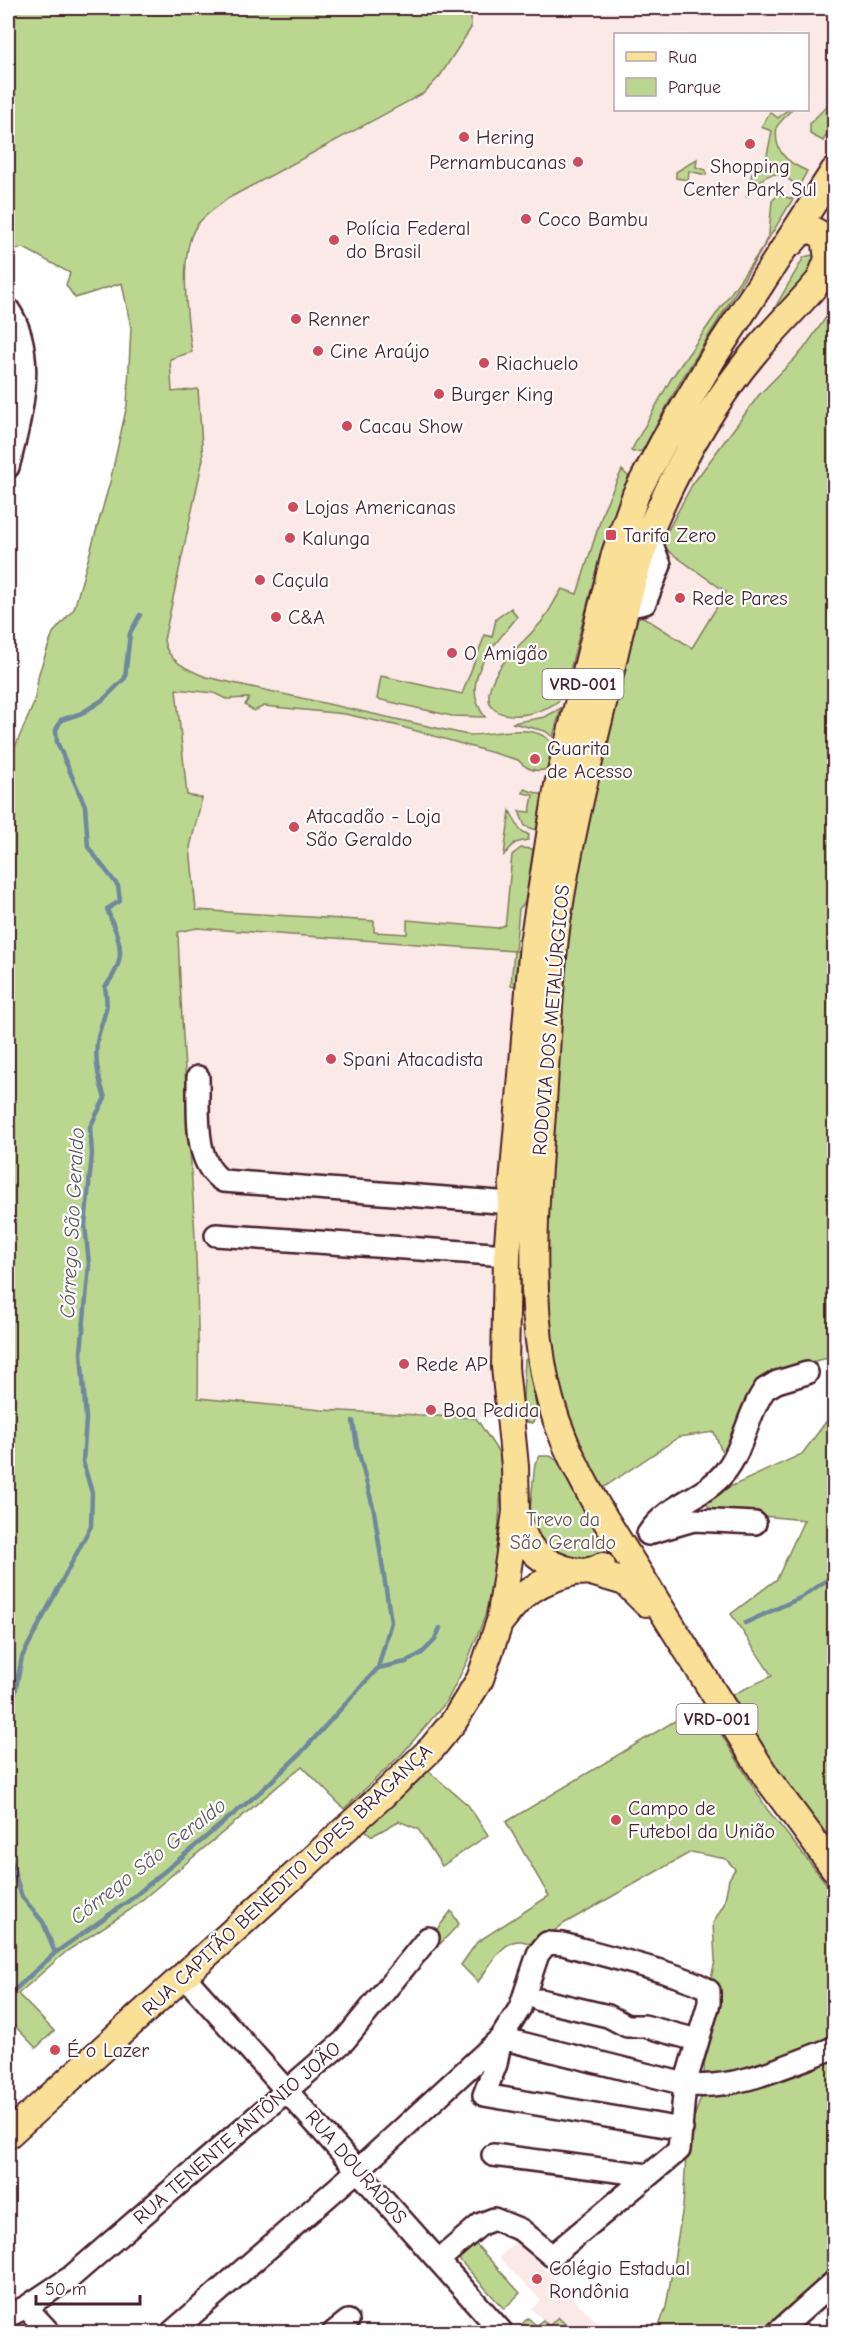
<svg xmlns="http://www.w3.org/2000/svg" width="842" height="2340" font-family="'Comic Neue',sans-serif">
<rect width="100%" height="100%" fill="#fff"/>
<filter id="ink" filterUnits="userSpaceOnUse"><feTurbulence type="fractalNoise" baseFrequency=".0167" numOctaves="2"/><feDisplacementMap in="SourceGraphic" scale="12" xChannelSelector="R" yChannelSelector="G"/><feConvolveMatrix kernelMatrix="1 2 1 2 8 2 1 2 1" color-interpolation-filters="sRGB"/></filter>
<g filter="url(#ink)">
<path fill="#fae9e6" fill-rule="evenodd" d="M471,8H834V306L661,545L727,592L692,648L637,613L565,1421L322,1410L198,1398L199,1317L193,1185L181,1033L178,932L197,928L190,847L202,798L187,796L172,659L167,652L164,640L203,459L198,389L172,392L170,358L192,352L185,288L191,242L197,224L229,198L416,99L429,89L471,28ZM616,34H808V110H616Z
M516,2241L607,2332H573L558,2317L549,2326L532,2309L541,2300L499,2258Z"/>
<path fill="#bbd78f" stroke="#827b5d" stroke-width="1.5" d="M8,8H471V28L440,76L424,93L229,198C218,206 205,214 197,225C178,252 187,320 192,352L170,359L172,392L198,389L203,459L164,640C166,660 188,670 206,677L468,735C490,736 537,720 552,744L547,769C535,773 526,769 518,760L399,726L345,714L264,706L254,711L245,705L249,698L226,699L214,693L176,689L187,795L202,798L190,847L196,910L374,921V932L407,934V920L498,928L505,925L506,919L512,855L521,848L533,849L526,901L519,909L515,951H518L515,986L511,985L514,951L197,928L178,932C183,1088 201,1242 198,1398L322,1410L476,1418L503,1459L496,1564L485,1616L467,1662L447,1701L402,1754L344,1809L302,1766L130,1910L67,1951L18,1994L54,2031L36,2048L8,2019V1143L10,891L8,881V836L14,809L8,763L34,703L39,673L53,633L74,609L110,482L127,405L131,328L122,283L75,298L66,285L70,273L24,248L8,250Z
M834,99V122L823,141L810,134V123Z
M787,110H791L777,126C773,151 786,162 807,171L798,188C778,164 762,174 746,197L755,162L765,165L772,131L761,127L770,112L778,118Z
M697,159L696,167L706,170V175L689,171L688,180L676,178V172Z
M778,195L793,199L679,384L642,451L633,452L631,451L671,379L763,247L769,233L772,201Z
M817,254L820,260L765,325L804,257Z
M834,306V1357L810,1362L757,1382L724,1457L714,1432L679,1437L597,1492L580,1460L554,1368L544,1296L546,1215L568,921L583,836L637,613L692,648L726,592L660,545L692,485L759,395L803,350Z
M622,470L628,476V482L602,548L563,697C542,719 471,729 493,680C503,657 527,640 543,620C550,611 555,599 562,589L577,594L605,506Z
M511,608L517,617C494,647 457,679 485,717L452,716L377,699L381,676L462,694L485,635L492,637L496,619Z
M561,708L553,737L545,731L512,723L545,717Z
M524,789L543,795L536,830L525,826L519,811L530,812L533,795L523,793Z
M510,811L520,830L529,835L528,840L515,843L504,855Z
M528,1358L538,1415L532,1423L526,1422L522,1415L525,1360Z
M834,1411V1855L725,1698L772,1676L731,1614L777,1579L804,1520L709,1511L706,1498L802,1454Z
M540,1456H550L558,1461L601,1539L605,1551L595,1561L548,1556L529,1520L535,1463Z
M703,1704L767,1809L830,1888L834,1906V2042L704,2083L705,2034L716,1987L711,1978L715,1961L713,1923L724,1904L729,1879L735,1869L726,1859L691,1852L565,1923L533,1946C508,1928 492,1963 478,1982L461,1965L477,1942L549,1896L506,1822Z
M426,1769L468,1805L488,1835L442,1866L418,1829L399,1821L372,1836L363,1828Z
M451,1911L459,1924L440,1944L434,1933Z
M834,2057V2270L769,2332H657L666,2307L683,2207L687,2137L703,2092Z
M472,2240L520,2293L504,2309L455,2255Z
M558,2317L573,2332H514L528,2318L536,2325L543,2320L549,2326Z"/>
<g fill="none" stroke-linecap="round" stroke-linejoin="round">
<path stroke="#6f879d" stroke-width="4.5" d="M353,1421L357,1446L374,1511L391,1622L378,1668
M745,1623L802,1597L834,1575
M8,1707L15,1693L22,1657L91,1526L92,1493L83,1462L86,1419L81,1352L89,1265L85,1225L92,1154L90,1127L105,1098C98,1078 93,1054 99,1033C105,1010 109,1012 105,987C129,957 120,942 107,909L120,901L118,886L88,847L85,806L57,742L56,730L61,720L82,713L104,699L125,678L130,633L140,615
M8,1852L22,1897L43,1922L55,1953
M8,1996L55,1953L130,1900L260,1792L300,1754L378,1668L406,1662L422,1653L434,1641L440,1628"/>
<defs>
<path id="minor" d="M8,309C38,352 21,419 8,467
M626,607L645,603L660,565L648,535
M198,1077C199,1108 192,1163 223,1181L511,1203
M216,1235L507,1255
M649,1533L694,1520L755,1523
M648,1534C668,1503 703,1499 724,1473C744,1449 747,1414 765,1389L777,1382L807,1373
M184,1976L502,2332
M540,2000L608,2016L627,2026H644L697,2040
M493,2155L648,2175
M439,2260L481,2224L494,2219L521,2230L552,2256L679,2150L685,2084L709,2003V1991C699,1978 586,1951 563,1944L547,1943L538,1954L520,2008L501,2038L496,2064L484,2095L682,2129
M26,2307L49,2332
M8,2316L26,2307L71,2277L344,2041L428,1938
M172,2332L358,2170L501,2038L685,2084C734,2092 789,2064 834,2048
M334,2332L348,2321
M778,2332L834,2282"/>
<path id="major" d="M791,243L800,233L811,229L825,237L828,259L820,279
M834,262C810,295 781,321 755,352C711,404 676,469 650,531C628,584 618,643 604,699C586,773 568,846 557,922C549,981 547,1042 543,1102C536,1188 528,1276 542,1362C550,1417 573,1464 600,1511L767,1778L834,1868
M517,1515C525,1547 535,1559 565,1569C578,1573 591,1573 602,1566
M588,1571L625,1582L646,1603
M501,1621C524,1591 537,1582 574,1572
M8,2135L383,1795L432,1748L454,1721L480,1679L500,1621L516,1512L515,1466L505,1367L507,1255L533,943L558,785L615,554L636,494L664,441L716,353L834,171"/>
</defs>
<use href="#minor" stroke="#4a1f2b" stroke-width="26"/>
<use href="#major" stroke="#4a1f2b" stroke-width="30"/>
<use href="#minor" stroke="#fff" stroke-width="21"/>
<use href="#major" stroke="#fadf96" stroke-width="26"/>
</g>
</g>
<g fill="#d1495b" stroke="#fff" stroke-width="2">
<circle cx="464" cy="137" r="6"/>
<circle cx="750" cy="144" r="6"/>
<circle cx="578" cy="162" r="6"/>
<circle cx="526" cy="219" r="6"/>
<circle cx="334" cy="240" r="6"/>
<circle cx="296" cy="319" r="6"/>
<circle cx="318" cy="351" r="6"/>
<circle cx="484" cy="363" r="6"/>
<circle cx="439" cy="394" r="6"/>
<circle cx="347" cy="426" r="6"/>
<circle cx="293" cy="507" r="6"/>
<rect x="605" y="529" width="12" height="12" rx="3"/>
<circle cx="290" cy="538" r="6"/>
<circle cx="260" cy="580" r="6"/>
<circle cx="680" cy="598" r="6"/>
<circle cx="276" cy="617" r="6"/>
<circle cx="452" cy="653" r="6"/>
<circle cx="535" cy="759" r="6"/>
<circle cx="294" cy="827" r="6"/>
<circle cx="331" cy="1059" r="6"/>
<circle cx="404" cy="1364" r="6"/>
<circle cx="431" cy="1410" r="6"/>
<circle cx="616" cy="1820" r="6"/>
<circle cx="55" cy="2050" r="6"/>
<circle cx="537" cy="2279" r="6"/>
</g>
<g text-anchor="middle" dominant-baseline="central" stroke-width="4.5" stroke-linejoin="round" paint-order="stroke">
<g fill="#fff" stroke="#80626b" stroke-width="1.5">
<rect x="542.5" y="669" width="81" height="30" rx="4.5"/>
<rect x="676.5" y="1704" width="81" height="30" rx="4.5"/>
</g>
<g font-size="18" font-weight="bold" fill="#4a1f2b">
<text x="583" y="684">VRD-001</text>
<text x="717" y="1719">VRD-001</text>
</g>
<g font-size="20" fill="#4a1f2b" stroke="#fff" text-anchor="start">
<text x="476" y="137">Hering</text>
<text x="566" y="162" text-anchor="end">Pernambucanas</text>
<text x="750" y="166" text-anchor="middle">Shopping<tspan x="750" dy="23">Center Park Sul</tspan></text>
<text x="538" y="219">Coco Bambu</text>
<text x="346" y="228">Polícia Federal<tspan x="346" dy="23">do Brasil</tspan></text>
<text x="308" y="319">Renner</text>
<text x="330" y="351">Cine Araújo</text>
<text x="496" y="363">Riachuelo</text>
<text x="451" y="394">Burger King</text>
<text x="359" y="426">Cacau Show</text>
<text x="305" y="507">Lojas Americanas</text>
<text x="623" y="535">Tarifa Zero</text>
<text x="302" y="538">Kalunga</text>
<text x="272" y="580">Caçula</text>
<text x="692" y="598">Rede Pares</text>
<text x="288" y="617">C&amp;A</text>
<text x="464" y="653">O Amigão</text>
<text x="547" y="748">Guarita<tspan x="547" dy="23">de Acesso</tspan></text>
<text x="306" y="816">Atacadão - Loja<tspan x="306" dy="23">São Geraldo</tspan></text>
<text x="343" y="1059">Spani Atacadista</text>
<text x="416" y="1364">Rede AP</text>
<text x="443" y="1410">Boa Pedida</text>
<text x="628" y="1808">Campo de<tspan x="628" dy="23">Futebol da União</tspan></text>
<text x="67" y="2050">É o Lazer</text>
<text x="549" y="2268">Colégio Estadual<tspan x="549" dy="23">Rondônia</tspan></text>
</g>
<g font-size="20" fill="#4a1f2b" stroke="#fff">
<text transform="translate(551 1020) rotate(-85)">RODOVIA DOS METALÚRGICOS</text>
<text transform="translate(287 1880) rotate(-43)">RUA CAPITÃO BENEDITO LOPES BRAGANÇA</text>
<text transform="translate(237 2133) rotate(-41)">RUA TENENTE ANTÔNIO JOÃO</text>
<text transform="translate(356 2167) rotate(49)">RUA DOURADOS</text>
</g>
<g font-size="20" fill="#6c5649" stroke="#fff">
<text x="563" y="1519">Trevo da<tspan x="563" dy="23">São Geraldo</tspan></text>
</g>
<g font-size="21" font-style="italic" fill="#5d5364" stroke="#fff">
<text transform="translate(72 1223) rotate(-87)">Córrego São Geraldo</text>
<text transform="translate(148 1861) rotate(-38)">Córrego São Geraldo</text>
</g>
</g>
<rect width="842" height="2340" fill="none" stroke="#fff" stroke-width="30"/>
<rect x="15" y="15" width="812" height="2310" fill="none" stroke="#4a1f2b" stroke-width="2" filter="url(#ink)"/>
<rect x="614" y="33" width="195" height="78" fill="#ffffff" stroke="#b7a5aa" stroke-width="1.5"/>
<rect x="626" y="52" width="30" height="9" fill="#fadf96" stroke="#b7a5aa" stroke-width="1.5"/>
<text x="668" y="63" font-size="18" fill="#4a1f2b">Rua</text>
<rect x="626" y="78" width="30" height="18" fill="#bbd78f" stroke="#b7a5aa" stroke-width="1.5"/>
<text x="668" y="93" font-size="18" fill="#4a1f2b">Parque</text>
<path d="M36 2295v9h104v-9" fill="none" stroke="#4a1f2b" stroke-width="3"/>
<text x="45" y="2295" font-size="18" fill="#4a1f2b" stroke="#ffffff" stroke-width="4.5" paint-order="stroke">50 m</text>
</svg>
